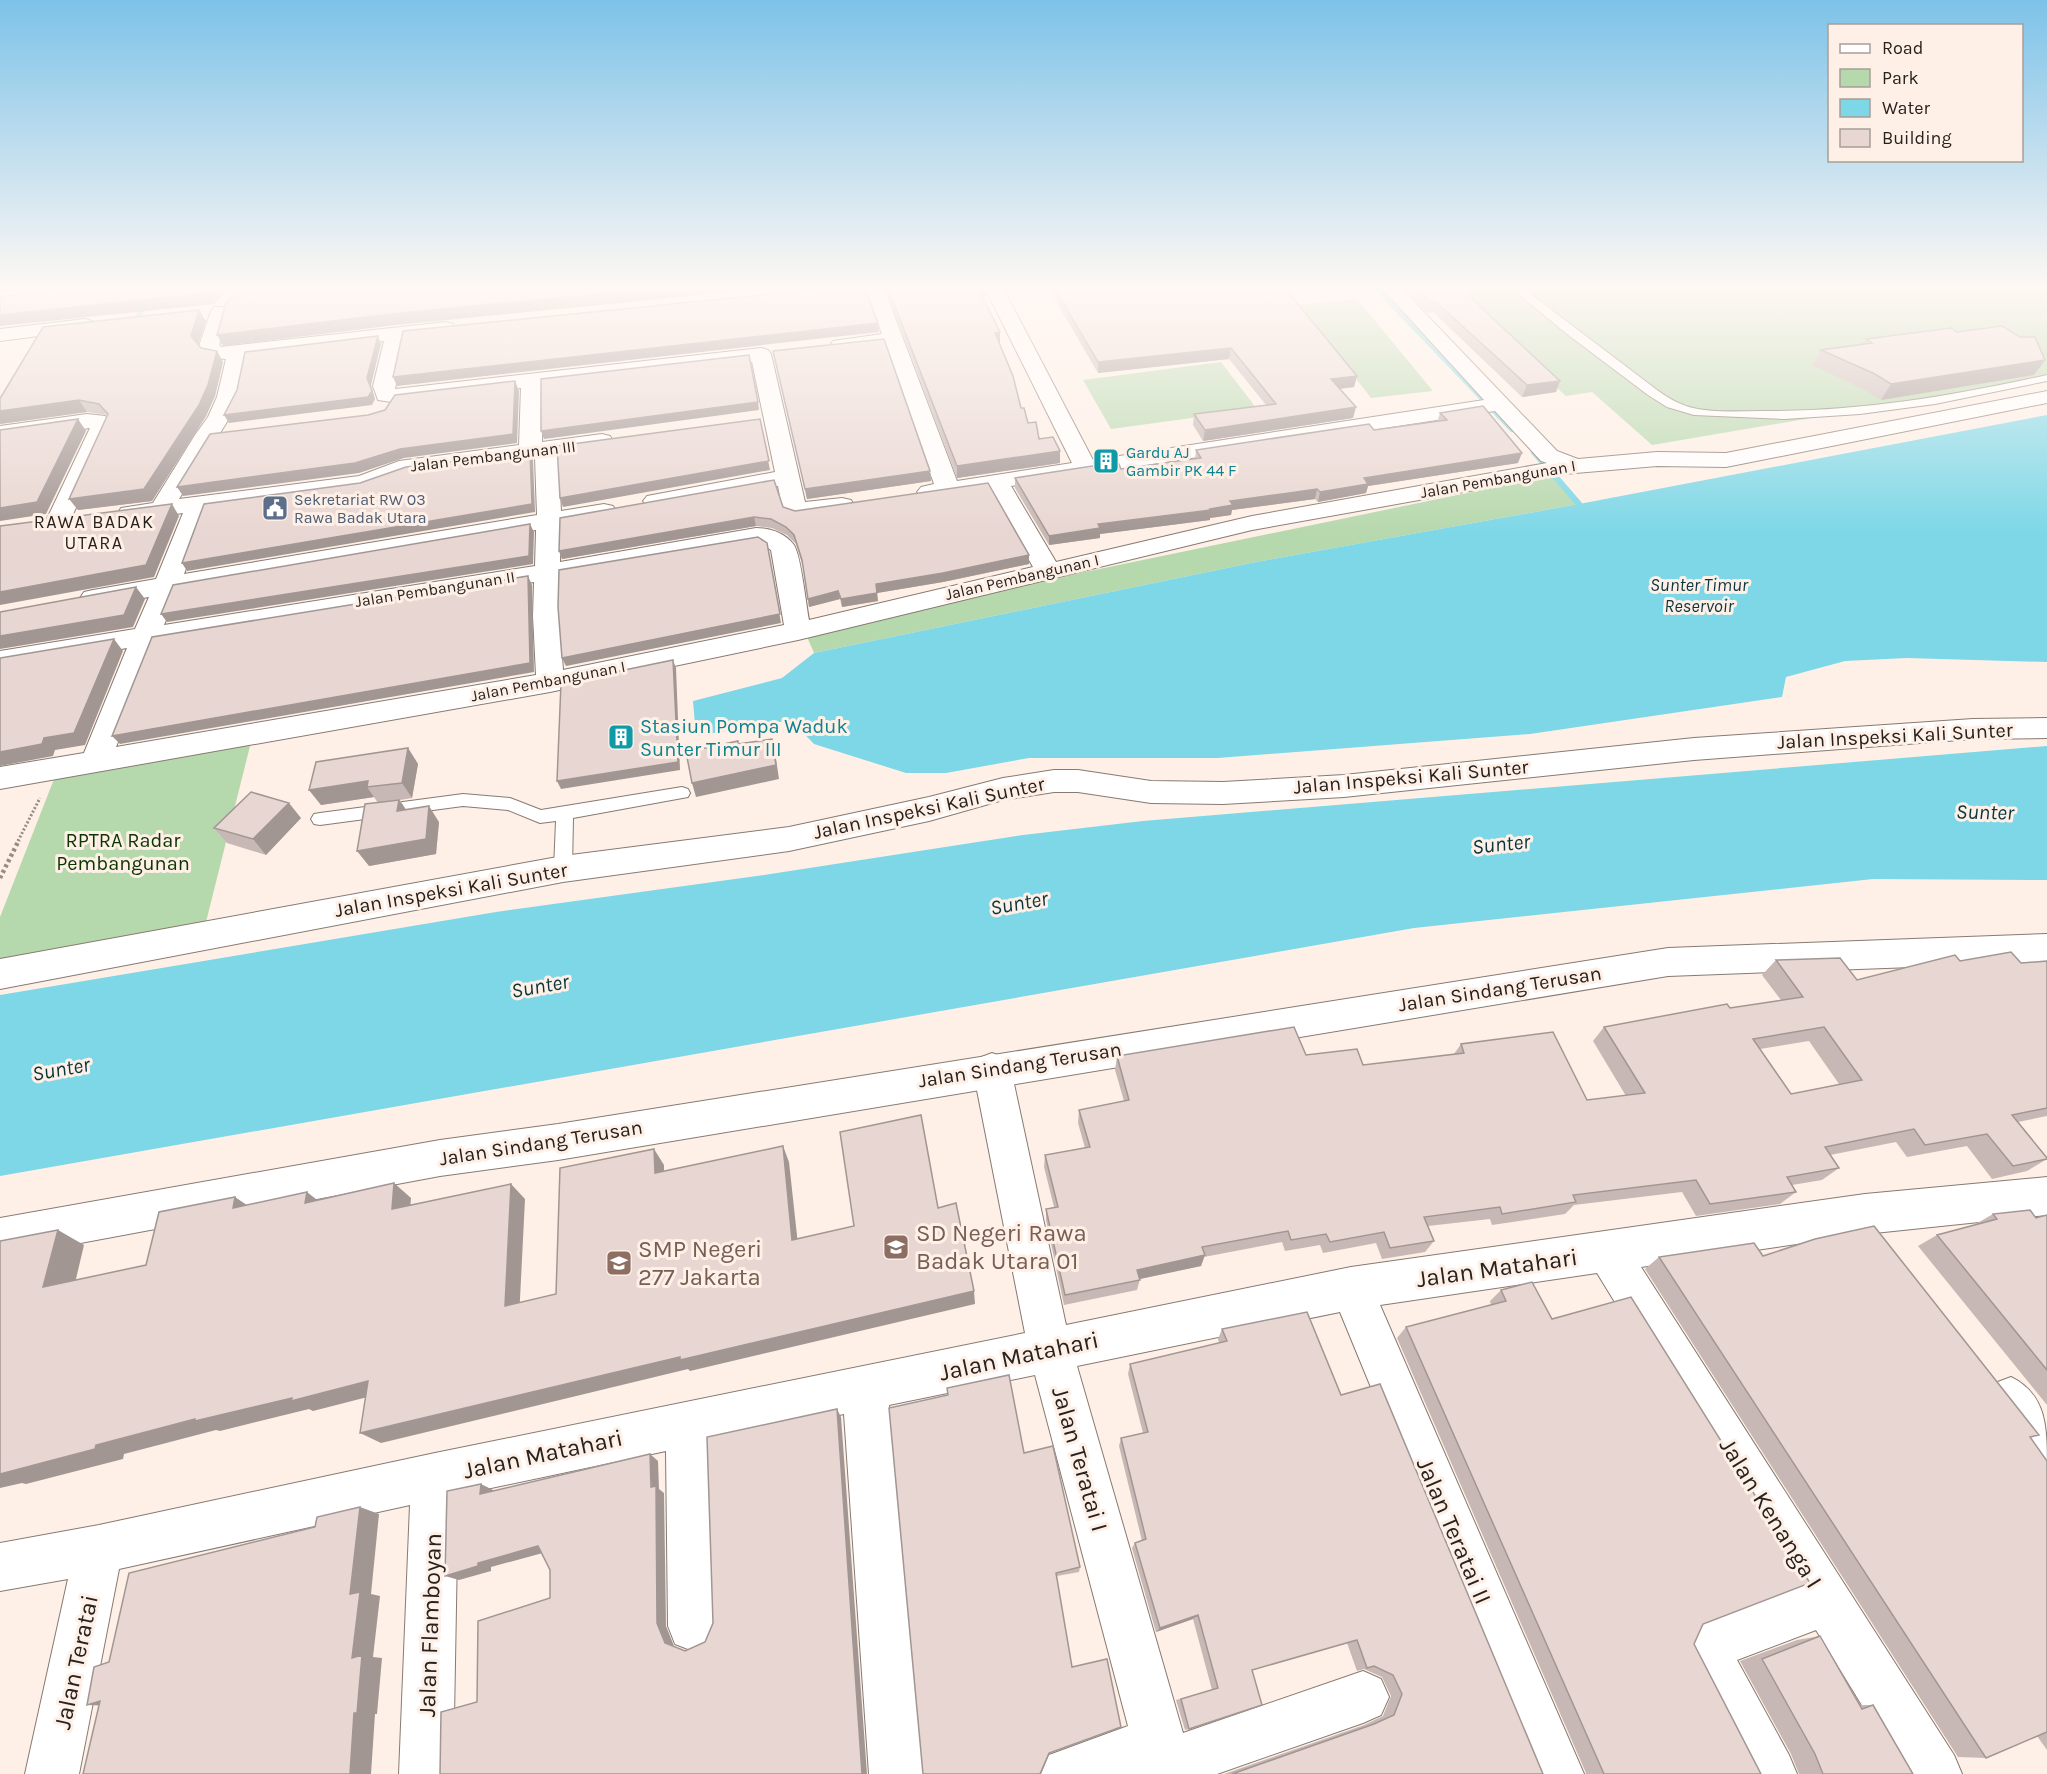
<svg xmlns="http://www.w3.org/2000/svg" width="2047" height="1774" font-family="Karla,sans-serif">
<rect width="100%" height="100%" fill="#fef0e6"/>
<path fill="#b6d8ad" d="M1496,286H2047V378L1652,445L1592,392L1566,396L1451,292L1497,287Z
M1357,299L1433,391L1371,398L1314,324L1299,325L1286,306Z
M1221,362L1257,409L1111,429L1083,380Z
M1554,475L1579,504L1256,562L814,653L804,630Z
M251,742L205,926L0,964V917L56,774Z"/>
<path fill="#7dd7e7" d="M2047,415V662L1907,658L1845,661L1786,677L1782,697L1530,734L1218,758H1029L946,773H906L814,744L791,720L696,736L693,701L782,678L814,653L1256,562L1579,504Z
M2047,746V880L1873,879L1414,928L0,1176V995L496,912L764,875L1023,835L1143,821Z"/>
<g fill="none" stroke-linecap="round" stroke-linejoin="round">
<path stroke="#7dd7e7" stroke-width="6" d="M1375,286L1512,429
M133,328L143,307L159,286
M1534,452L1579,504"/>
<defs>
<path id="service" d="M1509,286H1520L1657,390C1668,398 1680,405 1693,408C1715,413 1739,411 1762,411C1858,412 1953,396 2047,375V381L1935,404L1860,414L1784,419L1694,415L1667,407L1648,395L1567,334Z
M682,787L688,789L690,793L688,797L573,818L572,869L569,874L563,876L557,874L554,869L556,821L540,823L508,810L463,806L320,825L314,824L311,819L314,814L320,813L463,794L510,798L541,810Z"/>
<path id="minor" d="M865,286H883L957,481L1072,463L984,286H1002L1093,460L1484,400L1380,286H1399L1557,451L1578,459L1657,452L1726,453L2047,391V403L1726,467L1657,466L1564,474L1252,530L798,640L550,692L0,789V767L84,753L127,648L0,669V651L135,629L149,597L93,606L84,604L80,598L84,592L93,590L156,579L183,513L130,520L121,518L118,513L121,508L153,503L195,435L208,417L217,397L226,359L209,358L199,346L211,311L214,307H228L231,311L219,345L221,347L446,322L453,324L456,328L453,332L405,339L395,389L761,348L768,350L771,354L805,502L842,498L851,500L854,505L851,510C831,515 807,520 787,515L782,507L778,486L655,508L647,506L643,501L647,496L775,472L752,362L542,385V442L602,434L610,436L613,441L610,446L558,454L561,511L604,504L613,506L616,511L613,516L561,526L560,562L756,528C770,528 785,533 794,545C801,556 806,604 809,620L1033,567L989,490L929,499L921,497L917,492L921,487L934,484L886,346L840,351L833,349L830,345L833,341L882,334ZM384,341L373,386L378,400L391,402L521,388L519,445L399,461L359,476L179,499L230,417L239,397L248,357ZM1495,411L1541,461L1547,463L1252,516L1056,562L1011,486ZM535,457L537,515L184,574L208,510L364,489L404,474ZM536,530L535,566L164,625L177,592ZM760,543L771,550L784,625L563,670L559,616L560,577ZM534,582L533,616L536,675L116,747L157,644Z
M85,319L92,321L95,325L92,329L0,341V329Z
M87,414L105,416L114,424L69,523L66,528L57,530L48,528L45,523L90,428L0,440V426Z
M992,1053L1005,1058L1011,1070L1066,1325L1351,1267L1865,1194L2047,1177V1215L1865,1234L1641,1267L1954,1755L1962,1774H1904L1816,1630L1737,1660L1789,1755L1797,1774H1741L1677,1648L1684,1630L1791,1589L1597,1273L1380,1305L1584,1774H1530L1340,1312L1077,1366L1183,1733L1363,1671L1381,1679L1389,1697L1381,1715L1363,1723L1217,1774H1041L1049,1755L1128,1726L1035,1375L889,1405L923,1774H869L844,1414L712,1442L718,1626L711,1644L693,1651L675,1644L668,1626L666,1451L458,1495L453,1774H399L410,1505L119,1569L79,1774H25L68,1579L0,1591V1543L99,1525L435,1453L1025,1333L973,1070L979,1058Z
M2011,1377C2047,1395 2047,1427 2047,1468L2031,1461L1995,1415L1989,1399L1995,1383Z"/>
<path id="tertiary" d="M2047,718V738L1973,739L1694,760L1344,797L1223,804L1151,803L1078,792H1054L1003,800L929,821L789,851L563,882L0,989V959L563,856L789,827L929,797L1003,778L1054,770H1078L1151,781L1223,782L1344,775L1694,738L1973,719Z
M2047,934V962L1668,976L558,1160L440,1176L0,1258V1218L440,1140L558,1124L1668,948Z"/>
</defs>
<use href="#service" stroke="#877a71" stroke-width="2"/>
<use href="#minor" stroke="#877a71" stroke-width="2"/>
<use href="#tertiary" stroke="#877a71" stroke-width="2"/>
<path stroke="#968c85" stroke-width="3" stroke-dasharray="2 2" stroke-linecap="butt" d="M18,841L40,798"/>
<path stroke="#968c85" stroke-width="4.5" stroke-dasharray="3 3" stroke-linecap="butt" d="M0,878L19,840"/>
<use href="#service" fill="#fff" fill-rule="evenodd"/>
<use href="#minor" fill="#fff" fill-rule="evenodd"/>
<use href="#tertiary" fill="#fff" fill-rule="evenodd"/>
</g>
<path fill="#c8b8b5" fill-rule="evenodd" d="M884,286H986V296H982L1000,343H999L1021,408L1028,423L1060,463L957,478Z
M1003,286H1045L1008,292Z
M1047,286H1283L1357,376L1354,387L1340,389L1353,418L1203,441L1193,425L1194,414L1266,405L1229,359L1098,373Z
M1400,286H1462L1474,298L1473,300L1560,381L1556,392L1522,397L1433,312L1428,313Z
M206,321L198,345L201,348L217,351L223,362L215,396L206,416L152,501L78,510L107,415L87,412L0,424Z
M1957,332L2020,337L2034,375L1881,400L1865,390L1812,365L1821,350L1863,345L1866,339Z
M773,351L930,471L931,481L807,499Z
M1440,413L1518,463L1368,486L1366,493L1318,502L1315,499L1232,510L1231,515L1210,518V520L1100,534V538L1049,545L1015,488V478L1121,469L1195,459L1196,450L1374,430L1437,422Z
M783,507L795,511L1029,555V564L943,582L877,593L878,601L842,607L840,599L809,607L803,567L796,544L787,535L772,528L756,526L562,559L559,551Z
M408,748L418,764L412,798L400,800L406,810L439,822L436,854L369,866L378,803L374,797L321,805L309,790Z
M301,818L266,855L227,843L214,828Z
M1776,960L1857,980L1960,961L2021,963L2047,961V1116L2018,1122L2047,1159L2027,1171L1992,1179L1967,1146L1907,1157L1896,1142L1830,1155L1839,1168L1822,1180L1792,1185L1796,1192L1780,1204L1696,1216L1682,1192L1574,1205L1565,1214L1492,1225L1490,1219L1428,1226L1434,1241L1425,1252L1382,1259L1376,1243L1323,1253L1320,1245L1285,1251L1282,1242L1204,1257L1201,1266L1140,1279L1137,1290L1064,1305L1046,1220V1209L1054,1207L1044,1167L1045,1155L1085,1148L1078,1123L1079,1110L1124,1101L1115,1070L1117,1056L1306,1055L1363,1065L1454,1054L1461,1044L1587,1100L1626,1096L1593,1041L1604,1027L1781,1000L1762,975ZM1809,1041L1839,1084L1791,1094L1760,1049Z
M1993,1214L2036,1218L2047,1215V1405L1918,1246L1937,1235L1974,1225Z
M1763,1256L2030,1438L2047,1461V1750L2037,1736L1986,1758L1958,1757L1645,1269L1659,1257Z
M1501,1290L1703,1624L1694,1644L1761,1774H1585L1586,1773L1397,1338L1406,1327L1491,1305L1490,1301Z
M1222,1329L1341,1395L1543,1774H1224L1364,1725L1383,1716L1391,1696L1382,1677L1364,1669L1357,1671L1347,1643L1252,1670L1189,1729L1185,1730L1176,1700L1212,1690L1193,1619L1156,1632L1132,1548L1135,1543L1142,1541L1119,1446L1121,1438L1143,1433L1128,1374L1130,1364L1219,1343L1218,1339Z
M1024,1453L1080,1567L1079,1572L1057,1576L1049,1753Z
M1820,1636L1860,1705H1873L1913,1774H1799L1791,1754L1740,1661L1797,1640Z"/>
<path fill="#a29693" d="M0,286H56L0,292Z
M216,286H236H232L214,304L0,326V315Z
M680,286H791L396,325L223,346L217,335L391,314Z
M977,286H986V296L978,297Z
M1008,286H1045L1008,292Z
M199,310L206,321L197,347L191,336Z
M878,323L879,332L397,386L393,377Z
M1000,332V343L995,344V333Z
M378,336L381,344L371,385L375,399L372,405L229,423L224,415L367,378Z
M1231,348L1229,359L1098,373V362Z
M217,351L223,362L215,396L206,416L152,501L78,510L69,499Z
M2045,360L2034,375L1881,400L1891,384Z
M1357,376L1354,387L1329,390L1331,379Z
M515,381L519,391L517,443L404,458L359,473L183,496L177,487Z
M1560,381L1556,392L1522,397L1527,385Z
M79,400L87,412L0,424V411Z
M758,402L759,410L544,439L541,431Z
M1356,407L1353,418L1203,441L1205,430Z
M78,419L86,431L46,514L0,521V508Z
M760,419L770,470L563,507L560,498Z
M1060,451V463L957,478V466Z
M530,452L533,460L535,512L187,571L182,563Z
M1522,453L1518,463L1368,486L1366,493L1318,502L1320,492L1364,478Z
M930,471L931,481L807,499L805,489Z
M1317,489L1315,499L1232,510L1231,515L1210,518V520L1100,534V538L1049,545V536L1098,524L1210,509L1230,501Z
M172,504L179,516L154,577L0,605V592Z
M754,517L756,526L562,559L559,551Z
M530,524L534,532L533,564L167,622L161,614Z
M767,543L781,623L566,666L562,658Z
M1029,555V564L943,582L877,593L878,601L842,607L841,599L876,584Z
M528,576L532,585L534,672L120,744L112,736Z
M136,587L145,599L133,627L0,649V636Z
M838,591L840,599L809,607L808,599Z
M114,639L123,651L85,745L55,750L53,756L0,766V752L44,738Z
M673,660L676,668L680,770L561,789L557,781Z
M772,739L775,752L779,779L696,797L692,783Z
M408,748L418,764L412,798L402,783Z
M368,781L367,787L374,797L321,805L309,790Z
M399,800L410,815L397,811Z
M289,803L301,818L266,855L253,839Z
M429,806L439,822L436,854L369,866L357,851Z
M783,1146L789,1162L799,1254L792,1240Z
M654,1149L664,1165V1189L655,1173Z
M394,1183L411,1198L409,1224L392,1209Z
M511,1184L525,1199L519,1319L505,1306Z
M307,1192L326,1207L305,1203Z
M235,1197L257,1212L233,1208Z
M58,1230L84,1245L71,1300L43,1287Z
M1205,1255L1201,1266L1135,1280L1137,1270Z
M974,1291L975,1304L690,1371L688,1369L381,1443L360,1433L680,1357Z
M368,1381L387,1392L313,1411L309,1409L220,1431L216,1430L124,1454L123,1459L26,1484L22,1483L0,1488V1474L96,1445L195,1419Z
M837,1409L841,1417L867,1774H862Z
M650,1454L658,1461L659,1489L664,1493L666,1626L674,1646L694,1653L665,1643L657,1623Z
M481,1484L493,1490V1500L480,1494Z
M360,1507L379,1514L371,1594L380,1596L373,1657L382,1658L377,1714H375L371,1774H350L352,1658L350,1594Z
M538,1546L550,1551L491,1567V1571L459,1580L445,1576L478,1563Z
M1198,1615L1193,1619L1156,1632L1160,1628Z
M100,1701L116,1706L87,1705Z"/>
<path fill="#e8d6d2" stroke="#a29693" stroke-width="1.5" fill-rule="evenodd" d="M59,286H216L208,293L0,315V297L56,289Z
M251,286H680L391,314L217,335L226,303L242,287Z
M851,286H864L878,323L393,377L403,331Z
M887,286H982H977L1000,332L995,333L1013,376L1021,408H1024L1028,423L1036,422L1039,439L1053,437L1060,451L957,466Z
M1053,286H1283L1357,376L1331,379L1356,407L1205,430L1194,414L1276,404L1231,348L1098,362Z
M1414,286H1462L1474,298H1471L1560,381L1527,385L1436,302H1431Z
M199,310L191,336L201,348L217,351L208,385L199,405L144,489L69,499L108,414L99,404L79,400L0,411V397H1L43,327Z
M2002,326L2020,337H2035L2045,360L1891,384L1875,374L1821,350L1872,343L1866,339L1951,328L1957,332Z
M378,336L367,378L372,391L368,397L224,415L237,390L245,352Z
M884,339L930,471L805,489L773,351Z
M749,355L758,402L541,431V379Z
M515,381L513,434L400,449L355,463L177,487L210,434L368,415L385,410L395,395Z
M1483,406L1522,453L1364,478L1368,484L1320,492L1317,489L1282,494L1230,501L1233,505L1210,509L1211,510L1098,524L1100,528L1049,536L1015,478L1118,462L1121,469L1201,458L1196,450L1369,424L1374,430L1447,420L1440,413Z
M78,419L37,502L0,508V430Z
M760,419L769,461L560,498L557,446Z
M530,452L532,504L182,563L204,504L360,483L406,467Z
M774,480L783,507L795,511L988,483L1029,555L943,573L876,584L877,593L841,599L838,591L808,599L802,560L794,535L786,527L771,519L754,517L559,551L560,518Z
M172,504L146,565L0,592V526Z
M530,524L529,556L161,614L173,585Z
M758,537L767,543L780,614L562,658L558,607L559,570Z
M528,576L530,663L112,736L152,637Z
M136,587L124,615L0,636V612Z
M114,639L74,733L44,738L42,744L0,752V658Z
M673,660L678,762L557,781L561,683Z
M772,739L776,765L692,783L686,752L738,741V744Z
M408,748L402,783L367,787L368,781L309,790L316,762Z
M251,792L289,803L253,839L214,828Z
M399,800L397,811L429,806L426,839L357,851L365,804Z
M2011,952L2021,963L2047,961V1108L2012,1115L2047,1158V1159L2013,1166L1987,1134L1925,1145L1914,1129L1825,1147L1839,1168L1787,1177L1796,1192L1710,1204L1696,1180L1573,1195L1576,1202L1502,1214L1500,1207L1424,1217L1434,1241L1390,1248L1384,1232L1330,1242L1326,1234L1291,1240L1288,1231L1202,1247L1205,1255L1137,1270L1140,1280L1065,1295L1046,1209L1058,1207L1045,1155L1090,1147L1079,1110L1129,1100L1117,1056L1294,1027L1306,1055L1357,1049L1363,1065L1464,1053L1461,1044L1553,1032L1587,1100L1645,1093L1604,1027L1727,1004L1730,1008L1803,997L1776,960L1840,958L1857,980L1955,955L1960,961ZM1824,1027L1862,1080L1791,1094L1753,1039Z
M921,1115L938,1208L956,1203L974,1291L680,1360V1357L360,1433L368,1381L291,1401L292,1398L195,1421V1419L96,1445L95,1449L0,1474V1241L58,1230L43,1287L146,1265L159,1212L235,1197L233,1208L307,1192L305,1203L394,1183L392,1209L511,1184L505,1306L556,1294L560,1168L654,1149L655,1173L783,1146L792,1240L854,1226L840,1132Z
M2030,1210L2036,1218L2047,1215V1370L1937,1235L1997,1219L1993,1214Z
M1874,1226L2039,1435L2030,1437L2047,1461V1732L1986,1758L1659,1257L1754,1243L1763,1256L1815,1239Z
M1532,1282L1552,1319L1631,1297L1810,1583L1703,1624L1694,1644L1761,1774H1604L1406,1327L1506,1301L1501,1290Z
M1307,1312L1341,1395L1380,1384L1543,1774H1232L1374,1724L1394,1715L1402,1694L1393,1675L1374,1666L1367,1668L1357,1640L1252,1670L1262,1705L1189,1729L1181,1699L1218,1688L1198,1615L1160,1628L1135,1543L1146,1539L1121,1438L1148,1432L1130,1364L1227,1341L1222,1329Z
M1009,1375L1024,1453L1053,1446L1080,1567L1056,1573L1072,1667L1107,1659L1121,1727L1049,1753L1040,1774H923L889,1408L948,1395L947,1388Z
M837,1409L862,1774H440L441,1712L477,1702L478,1621L550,1598V1570L538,1546L478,1563V1566L445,1576L447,1491L481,1484L480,1494L650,1454L651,1487L656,1486L657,1623L665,1643L685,1651L705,1642L713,1623L707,1437Z
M360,1507L350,1594L360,1592L352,1658L362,1655L357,1713H354L350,1774H83L100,1701L87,1705L94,1667L109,1662L129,1573L315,1527L317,1517Z
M1820,1636L1862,1709L1873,1705L1913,1774H1823L1815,1754L1762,1659Z"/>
<linearGradient id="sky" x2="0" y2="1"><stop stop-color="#7dc2e8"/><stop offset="0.54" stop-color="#fff8f4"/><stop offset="1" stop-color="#fff8f4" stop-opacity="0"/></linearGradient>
<rect width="2047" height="534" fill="url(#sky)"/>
<defs>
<symbol id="building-square" viewBox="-11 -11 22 22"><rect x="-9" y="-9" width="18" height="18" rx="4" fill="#0f9aa8" stroke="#fef0e6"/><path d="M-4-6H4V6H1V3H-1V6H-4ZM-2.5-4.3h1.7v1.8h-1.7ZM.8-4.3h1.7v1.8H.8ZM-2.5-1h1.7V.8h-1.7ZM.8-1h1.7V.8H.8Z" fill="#fff"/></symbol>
<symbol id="civic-square" viewBox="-11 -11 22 22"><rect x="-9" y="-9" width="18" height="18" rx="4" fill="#5c6f8a" stroke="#fef0e6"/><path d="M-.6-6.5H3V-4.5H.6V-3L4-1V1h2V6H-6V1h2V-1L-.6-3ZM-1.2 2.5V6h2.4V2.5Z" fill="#fff"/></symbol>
<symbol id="school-square" viewBox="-11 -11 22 22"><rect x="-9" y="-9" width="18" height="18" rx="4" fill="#8d6e63" stroke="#fef0e6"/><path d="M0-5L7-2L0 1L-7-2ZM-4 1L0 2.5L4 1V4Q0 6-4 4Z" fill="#fff"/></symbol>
</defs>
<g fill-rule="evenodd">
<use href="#building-square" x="1091" y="446" width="30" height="30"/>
<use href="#civic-square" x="260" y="493" width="30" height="30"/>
<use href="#building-square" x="606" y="722" width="30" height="30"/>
<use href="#school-square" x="881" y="1232" width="30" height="30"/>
<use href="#school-square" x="604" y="1248" width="30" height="30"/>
</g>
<g text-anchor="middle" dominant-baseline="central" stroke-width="6" stroke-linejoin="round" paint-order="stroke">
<g font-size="16" fill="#0d838f" stroke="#fef0e6" text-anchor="start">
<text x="1126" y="452">Gardu AJ<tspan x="1126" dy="18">Gambir PK 44 F</tspan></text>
</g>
<g font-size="16" fill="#28221f" stroke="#fef0e6">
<text transform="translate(493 456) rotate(-7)">Jalan Pembangunan III</text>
<text transform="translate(1498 479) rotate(-10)">Jalan Pembangunan I</text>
<text transform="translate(1022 577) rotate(-13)">Jalan Pembangunan I</text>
<text transform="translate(435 589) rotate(-9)">Jalan Pembangunan II</text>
<text transform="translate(548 681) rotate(-11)">Jalan Pembangunan I</text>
</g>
<g font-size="16" fill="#4e5e75" stroke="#fef0e6" text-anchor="start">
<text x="294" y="499">Sekretariat RW 03<tspan x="294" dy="18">Rawa Badak Utara</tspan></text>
</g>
<g font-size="18" letter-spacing="1.5" fill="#28221f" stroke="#fef0e6">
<text x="94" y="522">RAWA BADAK<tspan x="94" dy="21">UTARA</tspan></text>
</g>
<g font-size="18" font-style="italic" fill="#09353d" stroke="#fef0e6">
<text x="1699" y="585">Sunter Timur<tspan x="1699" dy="21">Reservoir</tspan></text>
</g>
<g font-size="20" fill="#0d838f" stroke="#fef0e6" text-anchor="start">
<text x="640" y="726">Stasiun Pompa Waduk<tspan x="640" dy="23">Sunter Timur III</tspan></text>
</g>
<g font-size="20" fill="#28221f" stroke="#fef0e6">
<text transform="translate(1895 736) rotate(-3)">Jalan Inspeksi Kali Sunter</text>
<text transform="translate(1411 777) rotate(-5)">Jalan Inspeksi Kali Sunter</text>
<text transform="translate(929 808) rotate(-12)">Jalan Inspeksi Kali Sunter</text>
<text transform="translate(451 890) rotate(-10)">Jalan Inspeksi Kali Sunter</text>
<text transform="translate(1500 989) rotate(-9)">Jalan Sindang Terusan</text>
<text transform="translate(1020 1065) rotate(-9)">Jalan Sindang Terusan</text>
<text transform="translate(541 1143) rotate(-9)">Jalan Sindang Terusan</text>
</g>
<g font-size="20" fill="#0a3600" stroke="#fef0e6">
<text x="123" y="840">RPTRA Radar<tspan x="123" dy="23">Pembangunan</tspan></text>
</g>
<g font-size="21" font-style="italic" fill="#09353d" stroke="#fef0e6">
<text transform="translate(1985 812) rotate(1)">Sunter</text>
<text transform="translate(1501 844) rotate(-6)">Sunter</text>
<text transform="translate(1019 903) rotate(-10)">Sunter</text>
<text transform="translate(540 986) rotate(-10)">Sunter</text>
<text transform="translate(61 1069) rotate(-10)">Sunter</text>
</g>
<g font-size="24" fill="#785e54" stroke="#fef0e6" text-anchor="start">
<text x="916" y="1233">SD Negeri Rawa<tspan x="916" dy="28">Badak Utara 01</tspan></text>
<text x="638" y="1249">SMP Negeri<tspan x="638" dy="28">277 Jakarta</tspan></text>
</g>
<g font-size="24" fill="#28221f" stroke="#fef0e6">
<text transform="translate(1497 1268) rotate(-8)">Jalan Matahari</text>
<text transform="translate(1019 1356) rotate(-12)">Jalan Matahari</text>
<text transform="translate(543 1454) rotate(-12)">Jalan Matahari</text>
<text transform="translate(1080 1459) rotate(74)">Jalan Teratai I</text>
<text transform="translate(1771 1513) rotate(58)">Jalan Kenanga I</text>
<text transform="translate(1454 1531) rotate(67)">Jalan Teratai II</text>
<text transform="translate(430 1625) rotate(-88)">Jalan Flamboyan</text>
<text transform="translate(76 1662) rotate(-78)">Jalan Teratai</text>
</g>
</g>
<rect x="1828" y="24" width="195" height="138" fill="#fef0e6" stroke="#a89e96" stroke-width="1.5"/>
<rect x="1840" y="44" width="30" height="9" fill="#ffffff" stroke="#a89e96" stroke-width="1.5"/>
<text x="1882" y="54" font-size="18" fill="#28221f">Road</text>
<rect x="1840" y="69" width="30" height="18" fill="#b6d8ad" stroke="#a89e96" stroke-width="1.5"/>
<text x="1882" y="84" font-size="18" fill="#28221f">Park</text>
<rect x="1840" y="99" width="30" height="18" fill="#7dd7e7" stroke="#a89e96" stroke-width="1.5"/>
<text x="1882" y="114" font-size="18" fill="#28221f">Water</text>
<rect x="1840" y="129" width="30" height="18" fill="#e8d6d2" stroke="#a89e96" stroke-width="1.5"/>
<text x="1882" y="144" font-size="18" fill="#28221f">Building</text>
</svg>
